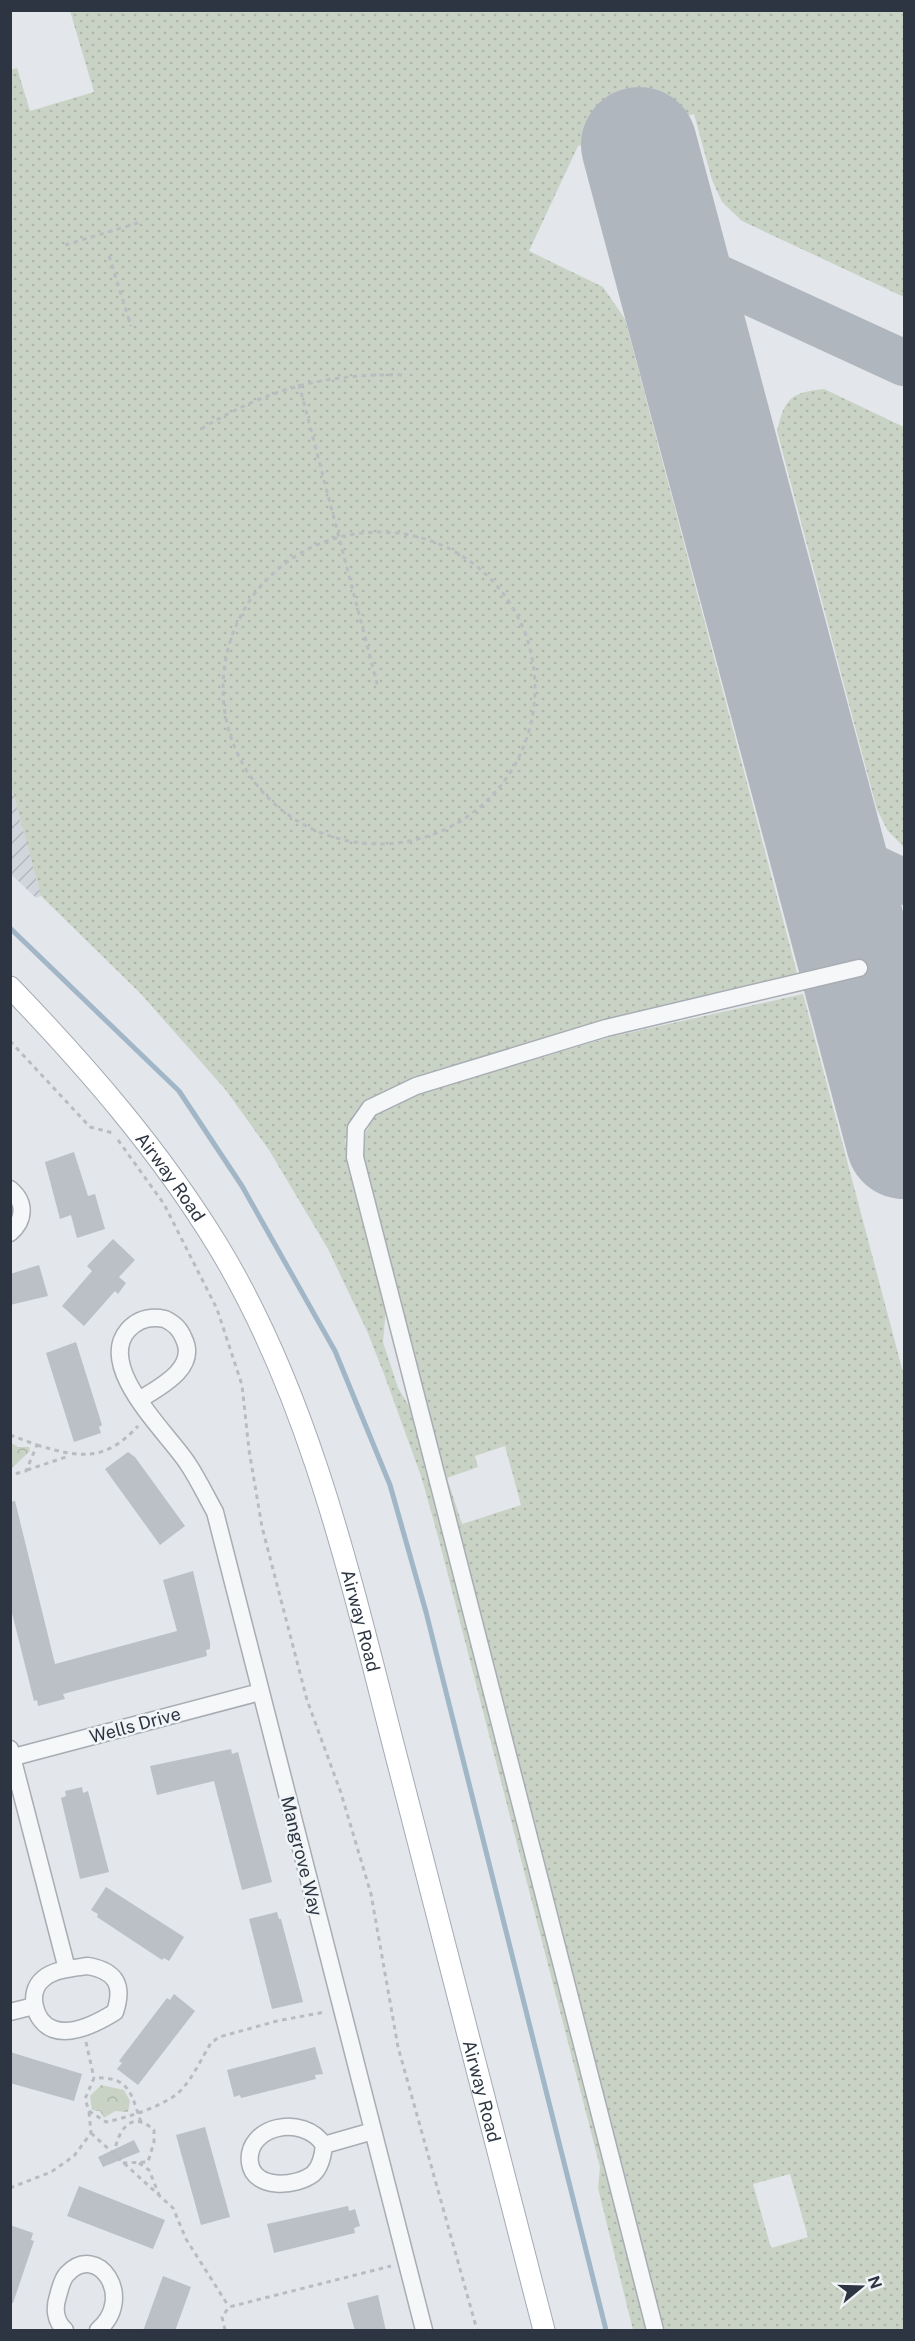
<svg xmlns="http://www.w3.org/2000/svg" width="915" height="2341" font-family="'Public Sans',sans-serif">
<defs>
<pattern id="industrial-furrows" width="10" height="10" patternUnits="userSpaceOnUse" patternTransform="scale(1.5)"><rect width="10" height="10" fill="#d1d5dc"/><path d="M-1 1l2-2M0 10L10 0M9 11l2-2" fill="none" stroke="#b4b7be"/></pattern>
<pattern id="grass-dots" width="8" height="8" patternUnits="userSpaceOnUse" patternTransform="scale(1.5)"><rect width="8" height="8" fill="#c9d3c5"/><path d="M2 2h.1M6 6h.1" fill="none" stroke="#adb6aa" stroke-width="1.8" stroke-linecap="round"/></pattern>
<pattern id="park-crowns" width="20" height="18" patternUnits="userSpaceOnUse" patternTransform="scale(1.5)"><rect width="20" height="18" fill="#c9d3c5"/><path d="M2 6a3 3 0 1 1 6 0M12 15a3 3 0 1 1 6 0" fill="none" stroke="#adb6aa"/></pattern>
</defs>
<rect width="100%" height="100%" fill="#e3e6ea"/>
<path fill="url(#industrial-furrows)" d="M10,782L41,896L36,898L11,874Z"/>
<path fill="url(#grass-dots)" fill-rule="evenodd" d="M70,11H904V297L742,221L722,202L712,180L694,114L578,146L529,251L603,287L625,319L797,973L779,984L566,1033L410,1080L374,1096L355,1116L345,1140L386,1308L383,1342L398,1388L415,1416L649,2330H633L598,2188L600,2167L439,1540L421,1476L384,1374L367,1331L328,1249L269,1150L225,1089L140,993L41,896L10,782V70L17,68L30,111L94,92Z
M824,389L904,427V847L888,831L877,810L777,431C785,398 790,393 824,389Z
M803,994L904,1376V2330H661L361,1154L366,1132L375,1116L412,1096L610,1037ZM505,1446L521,1505L462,1524L447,1478L478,1467L475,1456ZM790,2174L808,2237L771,2248L753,2184Z"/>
<path fill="url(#park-crowns)" d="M10,1442L18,1447H29L30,1451L11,1469Z
M101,2085L124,2090L130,2101L128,2112L115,2111L104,2118L100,2111L92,2110L90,2096Z"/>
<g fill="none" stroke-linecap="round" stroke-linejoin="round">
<path stroke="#a1b6c7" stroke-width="5" d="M10,928L179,1091L242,1186L335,1351L390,1485L426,1612L606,2330"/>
<path stroke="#b0b6be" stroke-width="46" d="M669,255L904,363
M826,845L904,882"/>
<path stroke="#b0b6be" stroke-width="116" d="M639,145L904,1141"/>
</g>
<path fill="#bac0c6" d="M74,1152L88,1196L95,1194L105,1229L77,1238L71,1215L60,1219L45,1162Z
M113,1239L135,1260L119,1277L126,1283L118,1294L115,1291L84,1326L62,1306L92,1271L87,1266Z
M39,1265L48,1296L10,1305V1274Z
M76,1342L102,1425L99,1427L101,1433L74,1442L46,1353Z
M128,1452L135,1457L185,1526L160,1545L105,1469Z
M15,1501L55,1664L177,1631L163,1580L193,1571L210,1643V1649L206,1650L207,1656L63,1694L65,1699L38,1706L37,1700L34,1701L10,1605V1502Z
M231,1749L232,1754L238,1752L272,1882L242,1890L214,1781L157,1795L150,1766Z
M82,1787L83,1793L88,1791L109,1872L80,1879L61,1798L66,1796L65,1791Z
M106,1887L184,1937L169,1961L164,1958L162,1960L97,1917L98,1914L91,1910Z
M277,1912L279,1919H281L303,2002L272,2009L249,1919Z
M174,1994L195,2011L138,2085L117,2069L122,2063L119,2061L167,1998L170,2000Z
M315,2047L323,2074L315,2075L316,2079L241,2098L240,2095L234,2097L227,2070Z
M10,2052L82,2074L74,2101L10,2083Z
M205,2127L230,2217L201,2225L176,2135Z
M134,2140L140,2152L103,2167L98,2157Z
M79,2186L165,2220L153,2249L67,2216Z
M348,2206L349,2211L355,2209L360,2226L354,2228L355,2233L274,2253L267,2224Z
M10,2225L33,2233L31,2240L34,2241L13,2303H10Z
M163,2276L191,2287L175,2331H143Z
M378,2295L386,2331H355L347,2303Z"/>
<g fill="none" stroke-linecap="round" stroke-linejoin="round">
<defs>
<path id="minor" d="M10,1189C26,1202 25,1220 10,1233
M139,1400C160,1387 198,1368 184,1339C180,1329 175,1324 165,1319C151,1316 138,1319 128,1330C95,1368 170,1435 188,1464C198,1479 206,1496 215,1512L424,2330
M10,1749L67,1969
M10,1758L260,1692
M88,1966C116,1971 124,1985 115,2012C99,2022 72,2036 53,2029C34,2022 27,1992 43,1979C54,1969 74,1968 88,1966Z
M10,2012L34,2006
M324,2145C323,2155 321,2167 313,2174C296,2187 254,2190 250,2163C245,2126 303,2113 324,2145L373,2131
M65,2330C55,2321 54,2308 58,2296C60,2289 62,2279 67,2274C98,2241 136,2298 98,2330
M655,2330L355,1157L356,1128L370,1108L416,1086L606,1028L859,968"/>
<g id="major">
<path id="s1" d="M10,987C87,1067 160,1151 218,1246C312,1401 352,1585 397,1759C446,1950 495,2140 544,2330"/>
</g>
</defs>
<use href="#minor" stroke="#a8adb4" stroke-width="19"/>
<use href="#major" stroke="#a3abb5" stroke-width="23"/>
<path stroke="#b9bdc1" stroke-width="3" stroke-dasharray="4.5 4.5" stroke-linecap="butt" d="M65,245L138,223
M109,256L131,326
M299,384L378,687
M201,429C269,388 327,373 405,375
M223 688a156 156 0 1 1 312 0a156 156 0 1 1-312 0Z
M10,1041L90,1127L113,1133
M118,1140L164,1204L217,1309L242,1385L249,1450L262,1527L307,1700L341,1793L371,1894L398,2047L477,2330
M10,1435L37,1445L26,1471L10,1475
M37,1445C80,1458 105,1462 138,1426
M27,1470L69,1456
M86,2042L94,2078
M141,2122C131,2094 130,2076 94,2078L85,2099L89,2111L106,2122C129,2117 158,2108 177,2094C191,2082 201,2059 211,2043L219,2037L277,2021L325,2012
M91,2133L173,2208L186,2239L229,2307
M114,2155C117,2133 130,2108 154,2130V2142L148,2162L122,2163
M139,2163L149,2170L160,2197
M10,2188L51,2172L74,2156L91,2133L89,2112
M225,2330L222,2317L229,2307L391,2266"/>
<use href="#minor" stroke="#f5f7f8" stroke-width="16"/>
<use href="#major" stroke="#fff" stroke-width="21"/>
</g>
<g text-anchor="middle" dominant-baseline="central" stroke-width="5" stroke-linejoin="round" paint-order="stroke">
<g font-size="18" fill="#2c3541" stroke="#f2f5f7">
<text stroke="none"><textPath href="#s1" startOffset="249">Airway Road</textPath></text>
<text stroke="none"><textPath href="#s1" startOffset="735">Airway Road</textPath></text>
<text transform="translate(135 1725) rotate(-15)">Wells Drive</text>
<text transform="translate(302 1856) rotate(76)">Mangrove Way</text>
<text stroke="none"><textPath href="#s1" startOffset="1221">Airway Road</textPath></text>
</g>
</g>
<rect width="915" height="2341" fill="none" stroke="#2c3541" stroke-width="24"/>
<g transform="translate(861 2287) rotate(71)" stroke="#f2f5f7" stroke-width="4.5" paint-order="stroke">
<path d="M0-4.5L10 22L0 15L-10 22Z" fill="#2c3541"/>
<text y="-9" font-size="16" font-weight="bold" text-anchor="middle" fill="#2c3541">N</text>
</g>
</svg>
